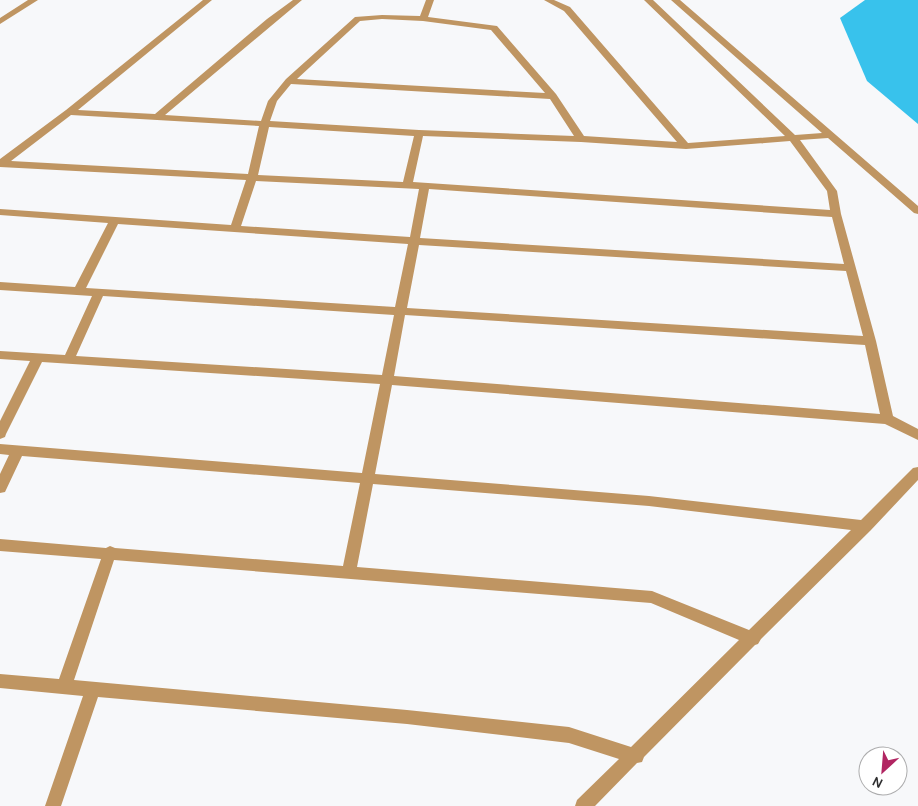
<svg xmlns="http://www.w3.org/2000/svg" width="918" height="806" font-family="Karla,sans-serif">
<rect width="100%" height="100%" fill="#f7f8fa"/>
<path fill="#38c2ec" d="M865,0H918V124L867,81L840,18Z"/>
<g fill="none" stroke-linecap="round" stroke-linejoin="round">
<path fill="#bf9562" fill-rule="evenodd" d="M28,0H38L0,24V18Z
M203,0H212L78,110L155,114L267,19L293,0H302L165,115L261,121L268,101L286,79L355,17L382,15L420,16L426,0H434L428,17L497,26L556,94L584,136L677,142L564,11L544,0H554L570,7L688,143L785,136L644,0H653L795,135L822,133L671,0H680L918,206V214L914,213L828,138L800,140L837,191L841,214L876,341L893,416L918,429V440L885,424L392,385L375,474L649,496L861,520L913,468L918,467V480L871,530L761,639L758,644L755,645L644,757L642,762L637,763L595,806H575L577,800L619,759L569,743L407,724L98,697L61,806H45L83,696L0,688V674L59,679L101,559L0,551V539L106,548L110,546L115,548L343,566L360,483L22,456L5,492L0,493V474L9,455L0,454V444L362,473L380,384L42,362L6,434L5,437L0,439V421L30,361L0,359V351L65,355L92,296L0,290V282L75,287L108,223L0,215V209L231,225L246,180L0,167V159L66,110ZM382,19L423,21L491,30L545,93L297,79L360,21ZM291,84L550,99L574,136L419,130L270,121L277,101ZM71,115L259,126L248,174L11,161ZM269,127L414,136L403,182L258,175ZM423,136L581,142L686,149L790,141L827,191L830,210L413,182ZM256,181L419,189L410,237L241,226ZM429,189L832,217L844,264L420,238ZM118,224L408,244L395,307L86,288ZM419,245L846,271L863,336L407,308ZM103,296L394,315L382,375L76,356ZM405,315L865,345L880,414L394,376ZM373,484L649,506L851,530L749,630L652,591L357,567ZM114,560L651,603L739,640L631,747L569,727L407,710L74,680Z"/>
</g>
<g transform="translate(883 771) rotate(206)"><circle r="24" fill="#ffffff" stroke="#acacad"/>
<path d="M0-4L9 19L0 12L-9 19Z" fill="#b12562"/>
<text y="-8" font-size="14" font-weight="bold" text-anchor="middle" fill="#303031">N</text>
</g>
</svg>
